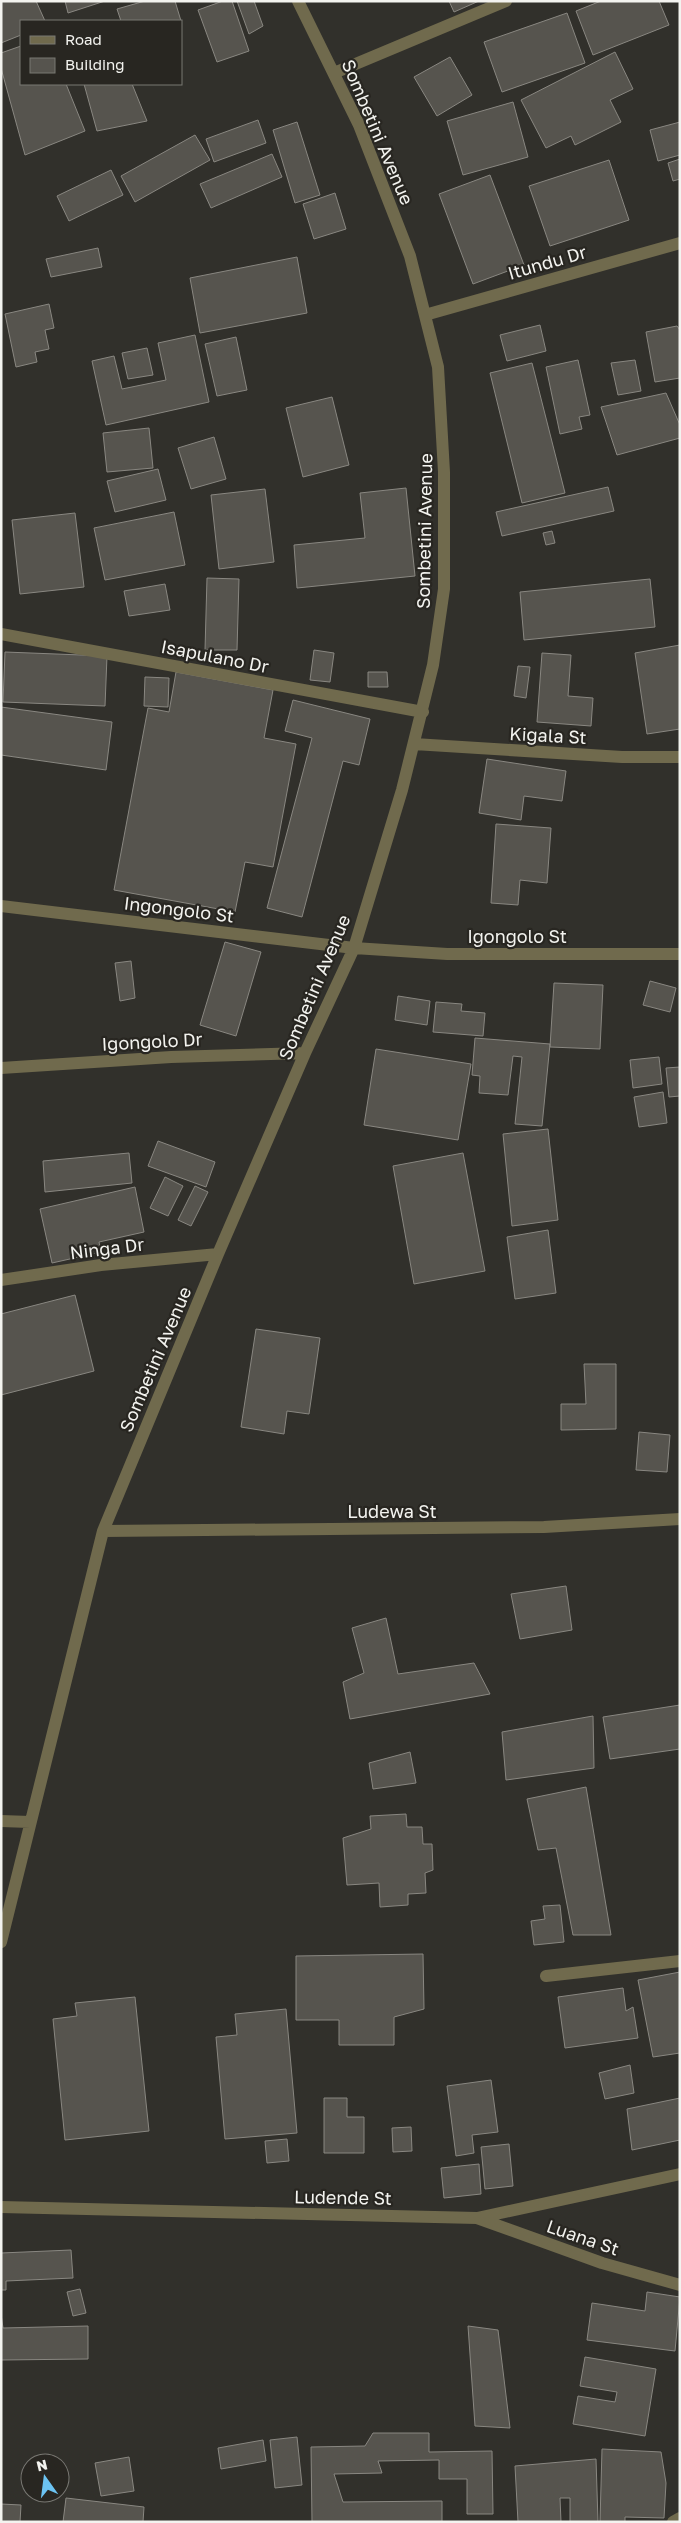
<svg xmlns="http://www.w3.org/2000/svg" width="681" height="2523" font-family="'Golos Text',sans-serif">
<rect width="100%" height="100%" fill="#31302b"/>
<path fill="#56544e" stroke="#898781" d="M1,1H36L45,21H21V35L1,43Z
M65,1H105L68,13Z
M145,1H175L181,21H121L117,9Z
M223,1H232L249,51L217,62L198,10Z
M237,1H254L263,26L249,34Z
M449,1H479L454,12Z
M601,1H659L669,25L593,55L576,11Z
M567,13L585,63L502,92L484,42Z
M21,46V84H66L85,131L25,155L1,68V53Z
M615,52L633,89L610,100L621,122L575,145L571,136L546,148L521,100Z
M450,57L472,95L437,116L414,77Z
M84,84H132L147,121L97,131Z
M513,102L528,157L463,175L447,121Z
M258,120L266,143L214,162L206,139Z
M297,122L320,195L295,203L273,130Z
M680,122V155L658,161L650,130Z
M195,135L210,160L135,202L121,176Z
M272,154L282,177L211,208L200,184Z
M680,159V179L673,181L668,163Z
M609,160L629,220L550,246L529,186Z
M111,170L123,195L69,221L57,196Z
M490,175L524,265L473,284L439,194Z
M335,193L346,229L314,239L303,204Z
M98,248L102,267L51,277L46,259Z
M297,257L307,313L200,333L190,278Z
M49,304L54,328L45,330L49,349L35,352L37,362L16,367L5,314Z
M540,325L546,351L507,361L500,335Z
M677,326L680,330V378L655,382L646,332Z
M195,335L209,402L106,425L92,361L114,356L122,389L166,380L158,343Z
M236,337L247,390L217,396L205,344Z
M147,348L153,375L128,379L122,353Z
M578,360L590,415L579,417L582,429L560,434L546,367Z
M635,360L641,391L618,395L611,363Z
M532,363L565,493L522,503L490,373Z
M666,393L680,425V438L617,455L601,407Z
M332,397L349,465L303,477L286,408Z
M149,428L153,468L107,472L103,433Z
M214,437L226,479L191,489L178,448Z
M158,469L166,500L115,512L107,481Z
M608,487L614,511L502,536L496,512Z
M406,488L415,576L297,588L294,545L365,538L360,493Z
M265,489L274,562L219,569L211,495Z
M174,512L185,565L105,580L94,528Z
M75,513L84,587L20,594L12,520Z
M552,531L555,543L546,545L543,533Z
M207,578L239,579L237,650H205Z
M650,579L655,627L524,640L520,592Z
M165,584L170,610L129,616L124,591Z
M680,645V729L647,734L635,653Z
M314,650L334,653L330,682L310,680Z
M5,652L107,656L105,706L3,702Z
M542,653L571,655L568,696L593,698L591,726L537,722Z
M518,666L530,667L526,698L514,696Z
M176,672L273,690L264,738L296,744L273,867L245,862L235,912L114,890L148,708L169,712Z
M368,672H387L388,687H368Z
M145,677L169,678L168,707L144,706Z
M293,700L370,719L359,765L343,761L302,917L267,908L312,738L285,731Z
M1,707L112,722L106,770L1,755Z
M487,759L566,771L562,801L524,796L521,820L479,813Z
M496,824L551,828L547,883L520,880L518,905L491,903Z
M225,942L261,952L236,1036L200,1025Z
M131,961L135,998L120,1001L115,963Z
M650,981L676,988L670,1012L643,1005Z
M554,983L603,985L600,1049L550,1047Z
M398,996L430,1001L427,1025L395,1020Z
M436,1002L462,1004L461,1011L485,1013L483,1036L433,1032Z
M475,1038L550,1044L542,1126L515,1124L522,1057L513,1056L508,1095L479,1093L480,1076L472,1075Z
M376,1049L471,1064L458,1140L364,1125Z
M659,1057L662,1084L633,1088L630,1060Z
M680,1067V1096L669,1097L666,1068Z
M663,1092L667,1123L639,1127L634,1097Z
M548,1129L558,1220L512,1226L503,1134Z
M158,1141L215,1162L206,1187L148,1166Z
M129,1153L132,1183L45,1192L43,1161Z
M463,1153L485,1271L414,1284L393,1166Z
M165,1177L183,1186L168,1216L150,1208Z
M195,1186L208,1192L191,1226L178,1220Z
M135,1187L144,1232L99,1242L101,1252L52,1263L40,1209Z
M548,1230L556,1293L515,1299L507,1237Z
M75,1295L94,1371L1,1395V1314Z
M256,1329L320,1338L309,1414L287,1411L284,1434L241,1427Z
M584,1364H616V1429L561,1430V1404H586Z
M639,1432L670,1435L667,1472L636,1470Z
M566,1586L572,1630L520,1639L511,1594Z
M386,1618L398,1674L474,1663L490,1694L350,1719L343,1682L364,1673L352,1628Z
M680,1705V1749L610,1759L603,1717Z
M593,1716L594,1768L506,1780L502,1732Z
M410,1752L416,1783L373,1789L369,1763Z
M586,1787L611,1935H573L556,1848L538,1850L527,1799Z
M406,1814L407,1827H422L423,1844H432L433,1870L425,1873L426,1893L408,1894V1905L380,1907L379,1883L347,1885L343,1838L371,1829L370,1816Z
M560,1905L564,1942L534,1945L531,1921L545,1919L543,1906Z
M423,1954L424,2009L394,2017V2045H339V2020H296V1956Z
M680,1972V2053L653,2057L638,1980Z
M623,1988L626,2011L633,2007L638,2038L565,2048L558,1997Z
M135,1997L149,2131L65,2140L53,2019L77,2016L75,2003Z
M286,2009L297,2133L225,2139L216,2037L237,2035L235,2014Z
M630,2065L634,2093L605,2099L599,2073Z
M491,2080L498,2132L472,2135L474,2153L456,2156L447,2086Z
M324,2098H347V2117H364V2153H324Z
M680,2098V2140L632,2150L627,2109Z
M411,2127L412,2151L393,2152L392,2128Z
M287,2139L289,2161L267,2163L265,2141Z
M509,2144L513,2186L485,2189L481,2147Z
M479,2164L481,2194L444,2198L441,2168Z
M71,2250L73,2278L6,2281V2290H1V2253Z
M80,2289L86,2313L73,2316L67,2292Z
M647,2292L680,2297L675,2351L587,2340L592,2303L645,2311Z
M1,2314L3,2328L88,2326V2359L1,2360Z
M468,2326L498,2330L510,2428L475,2426Z
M585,2357L656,2369L645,2436L573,2424L578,2396L615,2402L617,2392L580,2386Z
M373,2433H429V2452L492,2451L493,2514H467V2479H439V2460L378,2461L382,2473L334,2474L343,2502L442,2501V2522H312L311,2447L365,2446Z
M297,2437L302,2485L275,2488L270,2440Z
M263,2440L266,2461L221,2469L218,2448Z
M602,2449L661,2452L666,2483L664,2518L625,2517V2522H600Z
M129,2457L134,2491L101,2496L95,2463Z
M596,2459L598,2522H570V2498H560L561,2522H518L515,2466Z
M66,2498L144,2507L143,2522H63Z
M1,2504L21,2505L20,2522H1Z"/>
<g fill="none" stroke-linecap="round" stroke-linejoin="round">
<path stroke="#706a4d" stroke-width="12" d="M546,1976L680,1961"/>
<path stroke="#706a4d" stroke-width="12" d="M334,73L506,1
M425,315L680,243
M1,634L423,712
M414,744L622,757H680
M1,906L354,948L447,954H680
M1,1068L171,1057L305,1053
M1,1280L101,1265L218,1254
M103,1531L544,1527L680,1519
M1,1821L30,1822
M1,1942L103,1531L218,1254L305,1053L354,948L402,790L433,665L444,589V472L438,367L410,256L359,125L298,1
M1,2207L477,2218L680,2174
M477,2218L602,2263L680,2285
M673,2522L680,2518"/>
</g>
<g text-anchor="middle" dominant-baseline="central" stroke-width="4.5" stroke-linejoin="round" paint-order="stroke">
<g font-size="18" fill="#f3f3ef" stroke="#282621">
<text transform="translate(378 132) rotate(67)">Sombetini Avenue</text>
<text transform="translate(547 262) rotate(-16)">Itundu Dr</text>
<text transform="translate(424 531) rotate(-89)">Sombetini Avenue</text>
<text transform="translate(215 656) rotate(11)">Isapulano Dr</text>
<text transform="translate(548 735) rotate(3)">Kigala St</text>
<text transform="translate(179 909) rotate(7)">Ingongolo St</text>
<text x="517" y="936">Igongolo St</text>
<text transform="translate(314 987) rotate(-67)">Sombetini Avenue</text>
<text transform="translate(152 1041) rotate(-3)">Igongolo Dr</text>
<text transform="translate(107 1248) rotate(-7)">Ninga Dr</text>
<text transform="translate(155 1359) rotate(-67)">Sombetini Avenue</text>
<text x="392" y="1511">Ludewa St</text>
<text transform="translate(343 2197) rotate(1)">Ludende St</text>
<text transform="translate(583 2237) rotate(19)">Luana St</text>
</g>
</g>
<rect width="681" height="2523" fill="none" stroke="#f3f3ef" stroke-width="5"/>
<rect x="20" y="20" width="162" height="65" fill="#282621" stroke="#797873"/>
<rect x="30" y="36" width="25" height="8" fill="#706a4d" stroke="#797873"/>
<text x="65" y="45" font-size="15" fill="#f3f3ef">Road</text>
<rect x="30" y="58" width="25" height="15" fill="#56544e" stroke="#797873"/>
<text x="65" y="70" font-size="15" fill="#f3f3ef">Building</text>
<g transform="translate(45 2478) rotate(346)"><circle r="24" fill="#282621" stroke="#797873"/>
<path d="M0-4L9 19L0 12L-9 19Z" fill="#6cc3f2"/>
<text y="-8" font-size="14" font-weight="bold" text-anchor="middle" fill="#f3f3ef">N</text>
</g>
</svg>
